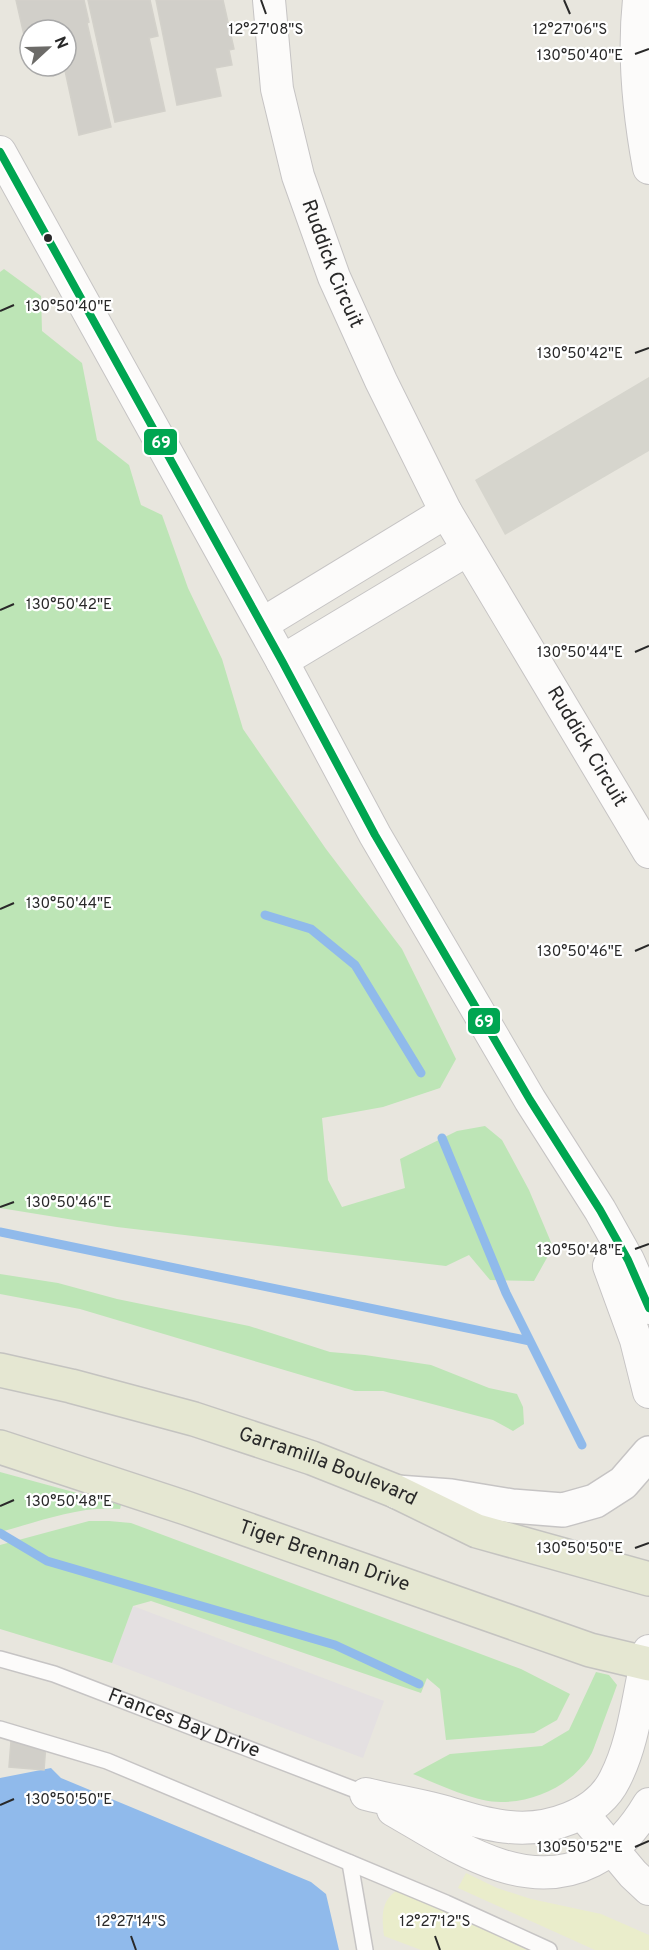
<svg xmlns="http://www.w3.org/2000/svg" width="649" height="1950" font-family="Overpass,sans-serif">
<rect width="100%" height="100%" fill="#e8e6de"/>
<path fill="#e4e0e1" d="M133,1606L384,1701L363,1758L112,1663Z"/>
<path fill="#bde5b6" d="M4,269L41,296L42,331L82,363L97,440L129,465L141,505L162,515L188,588L222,659L243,729L326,849L402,949L456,1059L440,1088L383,1107L322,1118L328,1180L342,1207L405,1188L400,1159L457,1131L485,1126L502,1140L529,1190L553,1247L534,1281L490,1280L469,1255L446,1266L117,1227L0,1208V272Z
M0,1274L58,1283L117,1299L249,1326L330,1352L365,1355L431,1365L489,1388L517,1394L523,1407L524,1424L513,1431L493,1420L383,1391H355L80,1309L0,1294Z
M0,1472L121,1505L120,1509C80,1505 38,1522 0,1532Z
M89,1521H109L131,1523L521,1669L570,1694L557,1720L534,1733L446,1740L440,1689L427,1678L421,1693L151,1601L133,1606L112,1663L0,1629V1545Z
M596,1672L609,1675L617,1685C611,1702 604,1720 598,1737C595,1744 593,1752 589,1758C569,1786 535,1802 501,1802C474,1802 438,1784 413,1774L450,1754L542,1746L569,1730Z"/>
<path fill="#eaedcb" d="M466,1873L497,1888L531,1899L601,1914L649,1935V1950H595L458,1888Z
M396,1891H406L527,1950H421L384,1936C382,1919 380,1902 396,1891Z"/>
<path fill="#d6d5cd" d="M649,377V451L505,535L475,480Z"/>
<path fill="#90baeb" d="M51,1768L61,1778L311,1882L326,1894L339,1950H0V1778Z"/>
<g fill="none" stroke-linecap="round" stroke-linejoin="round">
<path stroke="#90baeb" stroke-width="9" d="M265,915L311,929L355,965L421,1073
M442,1138L506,1293L582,1445
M0,1232L530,1341
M0,1533L47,1561L335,1645L419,1684"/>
</g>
<path fill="#d1cfc9" stroke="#d3d1ca" stroke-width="1.5" d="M16,0H84L89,22L87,23L111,127L79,135L64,66H66V30H30V43L26,44Z
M88,0H150L158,36L149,38L165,111L115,122Z
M156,0H223L234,49L229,50L232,65L215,68L221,96L177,105Z
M11,1741L46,1744L44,1770L9,1767Z"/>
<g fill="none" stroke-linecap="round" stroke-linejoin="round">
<defs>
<g id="service">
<path id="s1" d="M0,1659L54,1674L366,1794"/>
<path d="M0,1729L107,1761L446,1903L549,1950"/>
<path d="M350,1863L365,1950"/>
</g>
<g id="minor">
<path id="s2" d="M269,0L277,89L298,176L334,277L381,381L446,512L649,852"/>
<path d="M639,0C633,55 639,114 649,168"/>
<path d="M0,152L282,661L375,835L530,1100L600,1210L628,1260L649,1308"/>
<path d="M262,624L446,512"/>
<path d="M282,661L467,550"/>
<path d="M609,1266L636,1340L649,1392"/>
<path d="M366,1794C390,1800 414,1804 438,1810C461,1816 484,1825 509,1827C547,1831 597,1816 615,1779C635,1740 638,1693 649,1651"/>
<path d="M393,1810C451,1843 523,1896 592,1861C618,1848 634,1829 649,1804"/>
<path d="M582,1813L633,1874L649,1889"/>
</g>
<path id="tertiary" d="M397,1492L451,1496L512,1506L563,1510L595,1501L623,1483L649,1453"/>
<g id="primary">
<path id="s3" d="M0,1370L71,1386L194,1419L312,1458L395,1491L477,1531L649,1579"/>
<path id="s4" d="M0,1447L186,1508L590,1650L649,1664"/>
</g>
</defs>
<use href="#service" stroke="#c6c4c4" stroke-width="18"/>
<use href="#minor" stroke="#c6c4c4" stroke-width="34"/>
<use href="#tertiary" stroke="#c6c4c4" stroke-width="36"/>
<use href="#primary" stroke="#c4c3c0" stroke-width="36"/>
<use href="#service" stroke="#fcfbfa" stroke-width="15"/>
<use href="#minor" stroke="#fcfbfa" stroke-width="32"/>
<use href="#tertiary" stroke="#fcfbfa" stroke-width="33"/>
<use href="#primary" stroke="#e5e7d2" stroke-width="33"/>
<defs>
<path id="bus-1" d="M0,152L282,661L375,835L530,1100L600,1210L628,1260L649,1308"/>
</defs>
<use href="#bus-1" stroke="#fff" stroke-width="12"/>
<use href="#bus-1" stroke="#00a651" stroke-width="8"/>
</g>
<path fill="none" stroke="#292929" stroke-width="2" d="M261,0L266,14M564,0L570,14M635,54L649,49M0,311L14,305M635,353L649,348M0,610L14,604M635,652L649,646M0,909L14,903M635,951L649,945M0,1207L14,1202M635,1249L649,1244M0,1506L14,1500M635,1548L649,1543M0,1805L14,1799M635,1847L649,1841M131,1936L136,1950M435,1936L440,1950"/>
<circle fill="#292929" stroke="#fff" stroke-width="2" cx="48" cy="238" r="5"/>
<g text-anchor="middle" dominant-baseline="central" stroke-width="4.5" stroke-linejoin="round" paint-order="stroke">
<g font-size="20" fill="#292929" stroke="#fff">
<text stroke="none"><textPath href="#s2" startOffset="273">Ruddick Circuit</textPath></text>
<text stroke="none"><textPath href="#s2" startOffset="820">Ruddick Circuit</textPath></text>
<text stroke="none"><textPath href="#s3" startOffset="342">Garramilla Boulevard</textPath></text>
<text stroke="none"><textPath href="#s4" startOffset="342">Tiger Brennan Drive</textPath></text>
<text stroke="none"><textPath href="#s1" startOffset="195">Frances Bay Drive</textPath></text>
</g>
</g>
<g font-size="15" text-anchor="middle" fill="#292929" stroke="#fff" stroke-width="4.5" stroke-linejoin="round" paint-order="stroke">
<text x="266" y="34">12°27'08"S</text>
<text x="570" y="34">12°27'06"S</text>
<text x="580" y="60">130°50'40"E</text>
<text x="69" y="311">130°50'40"E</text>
<text x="580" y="358">130°50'42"E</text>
<text x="69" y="609">130°50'42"E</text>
<text x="580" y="657">130°50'44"E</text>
<text x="69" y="908">130°50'44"E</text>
<text x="580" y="956">130°50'46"E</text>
<text x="69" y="1207">130°50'46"E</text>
<text x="580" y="1255">130°50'48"E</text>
<text x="69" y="1506">130°50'48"E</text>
<text x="580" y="1553">130°50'50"E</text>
<text x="69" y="1804">130°50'50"E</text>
<text x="580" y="1852">130°50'52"E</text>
<text x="131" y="1926">12°27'14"S</text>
<text x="435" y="1926">12°27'12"S</text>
</g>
<g stroke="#fff" stroke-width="2">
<rect x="143" y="428" width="35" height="28" rx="6" fill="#00a651"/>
<rect x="467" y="1007" width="34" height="28" rx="6" fill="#00a651"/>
</g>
<g font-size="16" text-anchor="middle" font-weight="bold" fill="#fff">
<text x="161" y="448">69</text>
<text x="484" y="1027">69</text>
</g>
<g transform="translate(48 48) rotate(68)"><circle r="28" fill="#ffffff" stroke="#a9a9a9" stroke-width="1.5"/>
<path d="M0-4.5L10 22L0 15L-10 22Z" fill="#6c6b68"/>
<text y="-9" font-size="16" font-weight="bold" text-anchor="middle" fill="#292929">N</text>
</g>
</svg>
